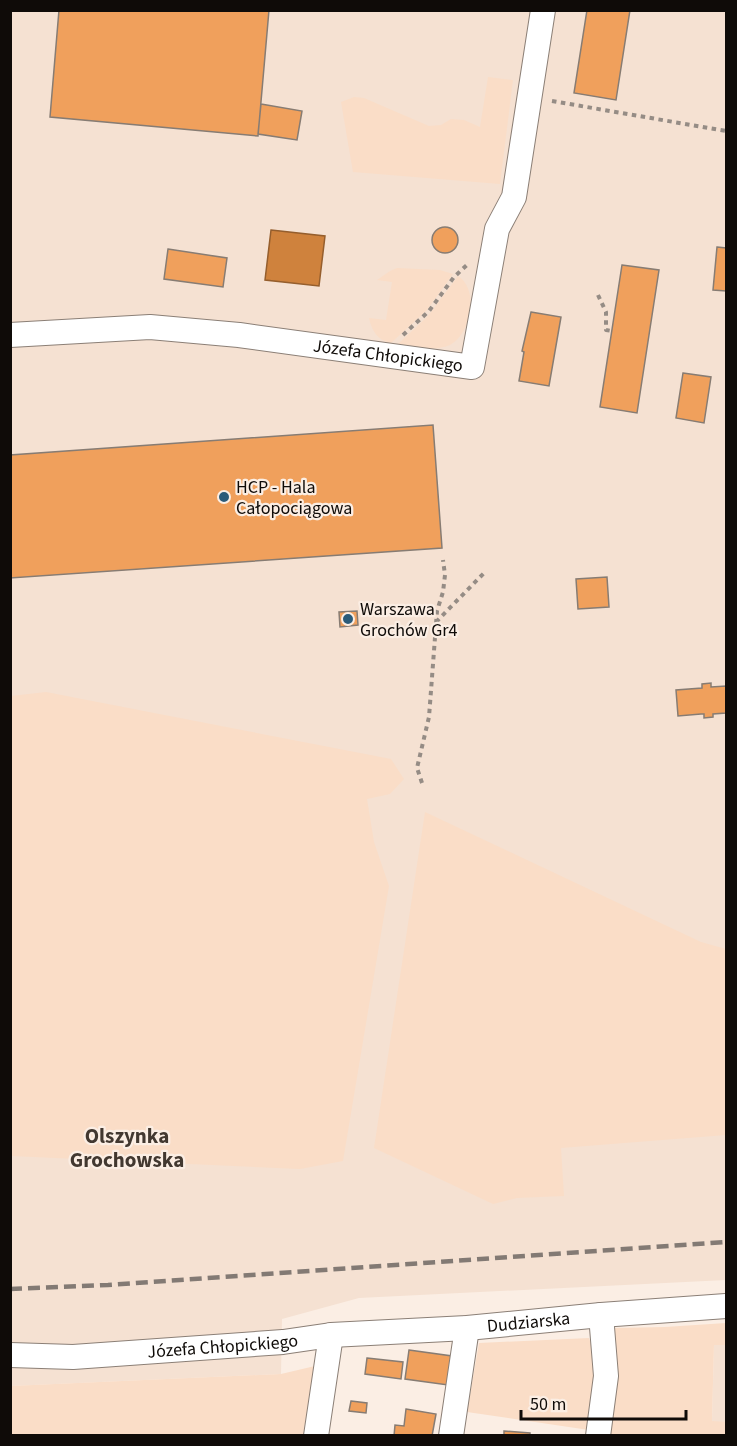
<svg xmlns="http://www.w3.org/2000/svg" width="737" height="1446" font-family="'Source Sans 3',sans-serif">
<rect width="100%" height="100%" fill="#fbeee4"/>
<path fill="#f5e1d2" d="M10,11H726V1280L359,1298L282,1319L281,1374L11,1386Z
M714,1345H726V1422H712Z"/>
<path fill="#faddc7" d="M488,77L513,80L500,184L353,172L341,102L354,97L364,98L429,126L441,125L451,119L464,120L480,127Z
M397,268L440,270L453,274L427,310L391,343C377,340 372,331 369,318L386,320L392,282L377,280L390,271Z
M458,276C480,290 471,334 450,345C434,352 415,346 398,344L428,316Z
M46,692L391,759L404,779L390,794L367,799L374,842L389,886L343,1161L300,1169L11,1156V696Z
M425,812L701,942L726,949V1135L561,1148L564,1196L517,1198L493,1204L374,1148Z
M726,1323V1345H714L712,1421L726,1422V1435L607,1436L609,1337L615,1328L665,1327Z
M589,1338C601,1367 594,1399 589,1430L467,1412L479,1343Z
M315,1366L303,1435H11L10,1386L281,1374Z"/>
<path fill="#cf823d" stroke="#955e2d" stroke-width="1.5" d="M271,230L325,236L319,286L265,280Z"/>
<path fill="#f0a05c" stroke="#877c73" stroke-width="1.5" d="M59,10H269L258,136L50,117Z
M587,10H630L616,100L574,93Z
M261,104L302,111L297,140L258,134Z
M432 240a13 13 0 1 1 26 0a13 13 0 1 1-26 0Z
M717,247L726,248V291L713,290Z
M168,249L227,258L223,287L164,279Z
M622,265L659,270L637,413L600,407Z
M531,312L561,317L549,386L519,381L524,352L522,351Z
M683,373L711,377L704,423L676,418Z
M433,425L442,548L10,578V455Z
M607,577L609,607L578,609L576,579Z
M357,611L358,625L340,627L339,612Z
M711,683V687L726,686V713L713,714V717L704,718V714H701L678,716L676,690L702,688V684Z
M409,1350L452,1356L448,1385L405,1379Z
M367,1358L403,1362L401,1379L365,1374Z
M351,1401L367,1403L366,1413L349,1411Z
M406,1409L436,1414L432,1436H394L395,1425L404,1426Z
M504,1431L530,1433V1436H504Z"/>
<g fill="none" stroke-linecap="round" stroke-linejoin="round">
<defs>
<g id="minor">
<path id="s1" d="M10,335L150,327L239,335L472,367L497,229L514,197L543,10"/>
<path id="s2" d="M10,1355L73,1357L283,1342L331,1335L467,1328L601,1315L726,1306"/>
<path d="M316,1436L331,1335"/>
<path d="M451,1436L467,1328"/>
<path d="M598,1436L606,1376L601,1315"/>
</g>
</defs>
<use href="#minor" stroke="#8b7f76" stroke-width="26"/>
<path stroke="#958c85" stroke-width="4" stroke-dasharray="4.5 4.5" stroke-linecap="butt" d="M552,101L726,131
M598,295L606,312V330L612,331
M403,335L429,311L454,277L468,264
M436,622L484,573
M422,783L417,768L429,717L437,611L443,592L445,575L443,560"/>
<use href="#minor" stroke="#fff" stroke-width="24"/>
<path stroke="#837a74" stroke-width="4.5" stroke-dasharray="12 6" stroke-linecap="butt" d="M10,1289L108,1285L726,1242"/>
</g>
<g fill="#2b5b79" stroke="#fbeee4" stroke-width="2">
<circle cx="224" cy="497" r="6"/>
<circle cx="348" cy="619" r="6"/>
</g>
<g text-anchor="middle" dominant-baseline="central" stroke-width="4.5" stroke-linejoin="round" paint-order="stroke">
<g font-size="18" fill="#0f0b08" stroke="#fbeee4">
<text stroke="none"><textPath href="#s1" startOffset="380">Józefa Chłopickiego</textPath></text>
<text stroke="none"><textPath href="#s2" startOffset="520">Dudziarska</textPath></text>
<text stroke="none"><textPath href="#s2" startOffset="213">Józefa Chłopickiego</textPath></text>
</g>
<g font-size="18" fill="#0f0b08" stroke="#fbeee4" text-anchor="start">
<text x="236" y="487">HCP - Hala<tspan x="236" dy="21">Całopociągowa</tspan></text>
<text x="360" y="609">Warszawa<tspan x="360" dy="21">Grochów Gr4</tspan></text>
</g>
<g font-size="21" font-weight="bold" fill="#423830" stroke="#fbeee4">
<text x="127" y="1136">Olszynka<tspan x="127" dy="24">Grochowska</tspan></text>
</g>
</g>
<rect width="737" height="1446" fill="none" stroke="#0f0b08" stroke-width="24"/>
<path d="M521 1410v9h165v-9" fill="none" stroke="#0f0b08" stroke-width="3"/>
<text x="530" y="1410" font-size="18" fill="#0f0b08" stroke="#fbeee4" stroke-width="4.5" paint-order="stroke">50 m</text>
</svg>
